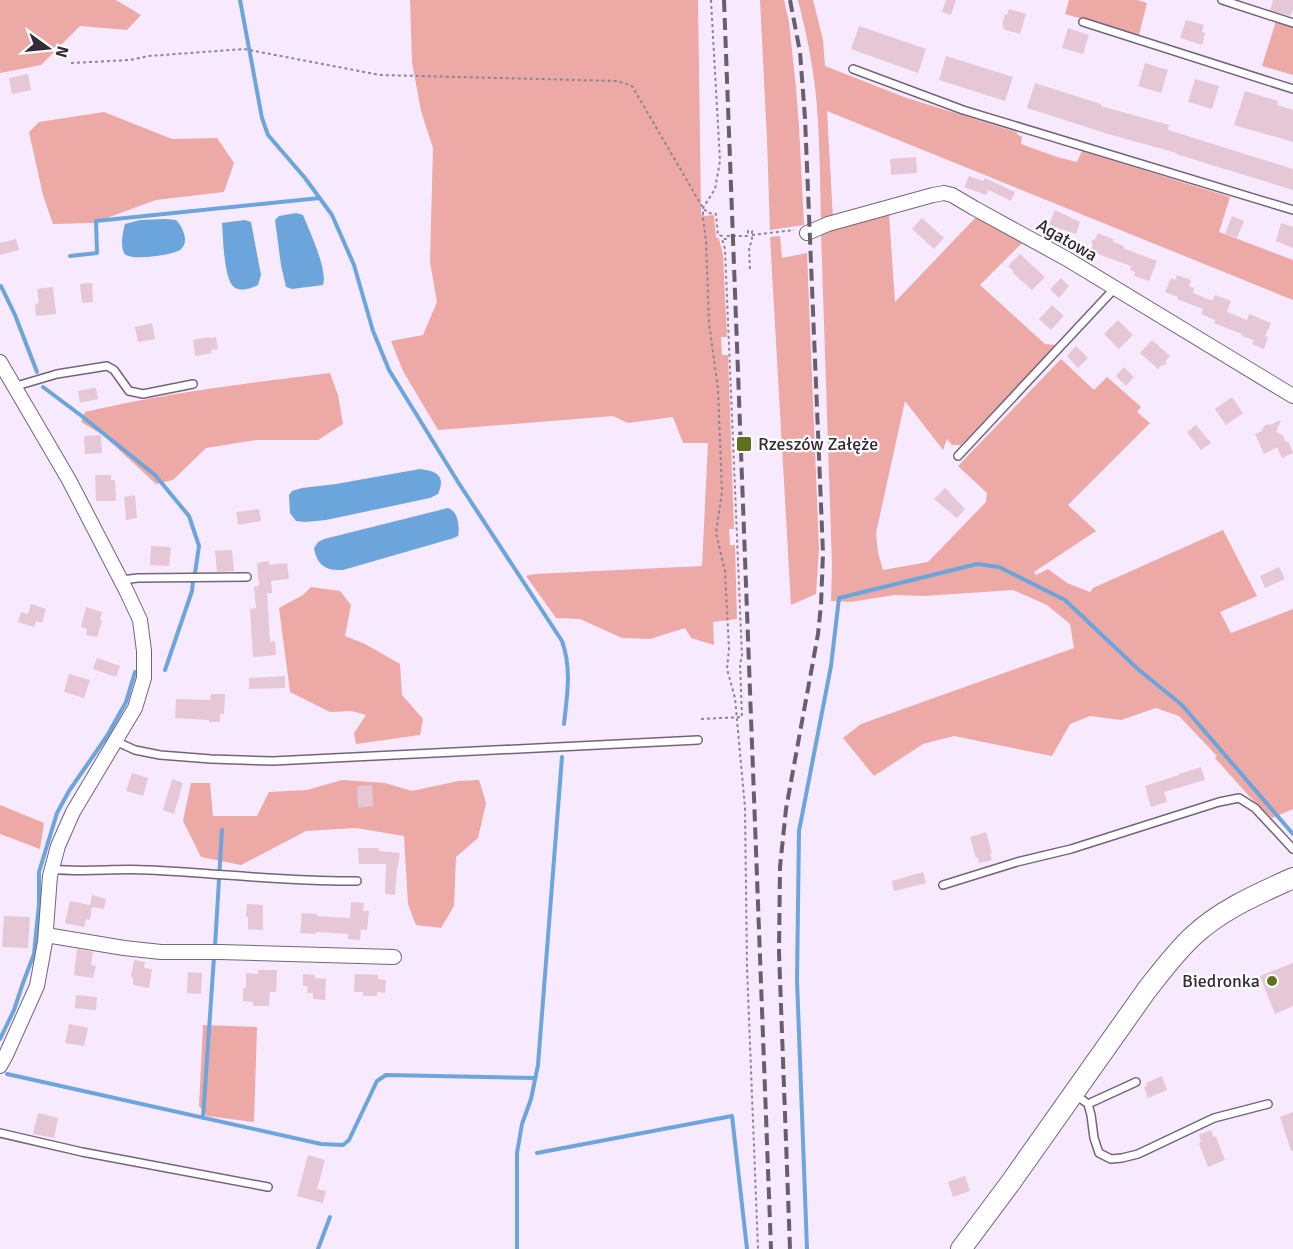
<svg xmlns="http://www.w3.org/2000/svg" width="1293" height="1249" font-family="Signika,sans-serif">
<rect width="100%" height="100%" fill="#f7e9fe"/>
<path fill="#eca9a6" d="M0,0H116L141,15L127,30L80,26L41,65L0,73Z
M410,0H698L701,214L705,216L714,215L716,237L719,239L723,255L727,337H721L722,355H728L734,529H729L730,545H735L737,619L713,622L714,645L691,638L685,628L650,639L622,638L580,619L556,618L526,576L535,574L702,566L708,443H683L673,417L628,423L613,416L438,430L403,371L391,341L423,335L437,302L430,262L433,148L421,111L412,62Z
M760,0H784L789,22L796,88L799,126L804,225L770,230L767,139Z
M798,0H813L823,40L825,66L904,97L1016,132L1018,135L1022,137L1021,144L1057,157L1077,162L1082,151L1230,197L1219,232L1293,260V300L827,111L833,219L821,223C820,184 820,145 817,106C814,70 807,35 798,0Z
M1069,0H1137L1147,3L1139,35L1065,14Z
M1276,21L1293,27V75L1262,66Z
M104,112L172,139L217,138L234,163L224,192L156,200L93,223L53,224L43,195L29,132L39,122Z
M889,214L895,302L977,216L1023,242L980,285L1045,344L1057,345L961,445H952L947,439L943,450L905,401L876,533L878,553L883,570L928,562L986,502L987,493L958,466L1061,359L1094,390L1107,377L1141,407L1137,412L1150,423L1068,505L1096,531L1034,572L1036,575L1048,569L1067,583L1090,592L1093,588L1223,530L1257,596L1220,612L1231,633L1293,609V809L1272,818L1249,796L1215,758L1217,756L1179,716L1156,708L1121,720L1090,716L1070,724L1052,756L954,736L923,744L874,776L843,738L861,724L1074,648L1070,624L1047,605L1013,590L924,596L895,595L850,602L831,601L832,565L821,232L879,218Z
M780,236L782,258L807,253L819,549L816,594L791,605L770,237Z
M330,373L338,395L343,424L318,440H256L206,448L173,480L156,484L103,435L81,422L85,412C166,393 248,383 330,373Z
M311,587L340,591L351,605L345,636L365,644L400,664L402,695L423,719L420,735L356,744L354,733L366,715L352,711L330,712L290,692L279,608L303,595Z
M342,780L385,783L412,791L458,781L479,780L486,803L478,838L456,857L454,906L441,928L416,925L408,904L404,836L356,828L306,831L241,865L201,857L183,821L191,783H210L213,816H257L269,792L307,790Z
M0,805L44,823L40,849L0,834Z
M203,1025L257,1027L254,1122L207,1116L199,1106Z"/>
<path fill="#6ca5dc" d="M296,213L303,215C309,230 328,270 323,285L292,289L286,287L281,265L275,220L279,216Z
M165,219L176,220C183,227 190,243 180,250C172,255 129,262 124,253C120,244 123,232 125,224L140,220Z
M245,220L251,222L261,275L258,285C251,289 238,293 232,285C224,274 223,238 222,223Z
M420,469C437,471 446,476 438,494L430,498L326,520L305,522L296,521L290,513L289,495L292,491L302,488L336,484Z
M448,508C458,511 460,526 458,536L454,538L343,570C327,571 317,566 314,548L318,542L324,539Z"/>
<g fill="none" stroke-linecap="round" stroke-linejoin="round">
<path stroke="#6ca5dc" stroke-width="4" d="M240,0L262,118L268,135L305,178L332,215L354,265L373,331L389,370L458,482L562,641C572,669 567,696 564,724
M70,256L97,253L96,221L320,198
M1,286L15,315L37,372
M43,387L83,417L155,475L189,516L199,546L195,573
M165,670L192,591L193,581
M215,946L222,830
M0,1039L14,1010L23,983L34,954L39,904V872L57,813L69,791L107,736L126,702L135,672
M7,1074L321,1144L343,1145L349,1140L377,1081L386,1075L535,1078
M203,1118L214,957
M537,1153L732,1116L747,1249
M318,1249L330,1217
M517,1249V1153L522,1124L531,1099L538,1065L562,757
M807,1249L797,980L799,831L831,666L839,598L977,564L999,567L1065,600L1139,670L1182,705L1293,834"/>
</g>
<path fill="#e6c7d6" d="M946,0H956L951,15L942,12Z
M1273,0H1293V9L1290,16L1270,10Z
M1009,9L1026,14L1020,34L1003,29L1004,25H1002L1005,14L1007,15Z
M1186,20L1204,25L1202,32L1205,33L1202,45L1180,38Z
M859,26L926,49L918,73L851,49Z
M1068,28L1089,35L1083,54L1062,48Z
M946,56L1013,77L1005,101L939,80Z
M1145,63L1168,70L1161,93L1138,86Z
M28,74L31,90L12,94L9,78Z
M1195,79L1219,86L1212,109L1188,102Z
M1035,83L1101,104V106L1169,125L1168,130L1293,169V190L1176,154L1177,153L1108,134L1027,108Z
M1245,91L1278,101L1277,105L1293,110V142L1234,125Z
M916,157L917,173L891,175L890,159Z
M969,176L983,181L985,178L1015,192L1011,201L989,190L986,195L964,187Z
M1055,210L1080,222L1076,234L1049,225Z
M1232,216L1244,221L1237,238L1225,234Z
M922,218L944,238L934,249L912,229Z
M1281,223L1293,227V248L1276,241Z
M1098,233L1113,239V242L1124,246L1123,248L1157,261L1149,281L1134,276L1135,272L1130,270L1131,266L1090,251L1093,245L1091,241L1095,239Z
M16,239L19,250L0,255V243Z
M1020,254L1045,277L1032,290L1013,273L1014,272L1008,266Z
M1177,275L1191,280L1189,286L1194,288L1193,293L1210,300H1213L1215,295L1231,301L1227,312L1247,320L1249,314L1271,323L1265,336L1268,337L1264,349L1252,344L1254,340L1241,336L1242,334L1214,323L1215,320L1201,314L1203,309L1177,299L1178,297L1165,292L1171,278L1175,280Z
M1061,278L1069,286L1059,298L1050,289Z
M92,283L93,302L82,303L80,284Z
M53,287L56,314L36,316L35,304L39,303L37,289Z
M1052,305L1064,316L1051,330L1039,319Z
M1118,320L1133,335L1119,349L1104,334Z
M152,323L155,339L138,342L135,327Z
M209,337L210,338L216,337L218,349L211,350L212,353L195,356L193,340Z
M1152,340L1170,356L1166,360V365H1162L1158,369L1140,353Z
M1076,346L1088,358L1078,368L1067,356Z
M1124,367L1134,377L1126,386L1116,376Z
M93,388H96L98,399L80,403L78,391Z
M1232,397L1243,413L1226,425L1215,409Z
M1281,420L1276,432L1282,435L1286,442L1288,441L1293,453L1282,458L1277,447L1264,454L1255,434L1262,431L1264,426L1268,424L1270,425Z
M1196,425L1211,443L1201,450L1187,432Z
M101,435L102,453L85,454L84,436Z
M95,475H111V480H115L116,501H96Z
M945,488L965,509L957,518L934,499Z
M135,495L137,518L126,520L124,497Z
M259,509L261,521L238,525L236,512Z
M151,546L171,547L169,566L150,565Z
M232,550L234,571L217,572L215,551Z
M269,561V565L287,563L289,579L271,581L272,593H267L270,642L275,641L276,655L253,657L250,609L256,608L254,587L259,586L257,563Z
M1279,567L1285,579L1265,588L1260,576Z
M31,604L46,609L42,623L36,621L34,627L18,622L21,612L28,614Z
M86,607L102,612L100,620L102,621L97,637L86,635L87,629L81,627Z
M97,658L120,666L116,677L93,669Z
M69,674L90,680L84,698L64,692Z
M285,676V688L249,689V678Z
M211,694H225L224,714H220V722H209V720L175,718L176,699L210,700Z
M1201,767L1205,780L1164,792L1167,802L1151,807L1145,786L1179,775V774Z
M132,773L148,778L143,796L126,791Z
M172,779L183,783L174,814L163,810Z
M372,785L373,806L358,808L357,786Z
M986,832L992,853L990,854L992,860L979,863L978,857L976,858L970,837Z
M358,848H379V851L400,853L398,867H397L395,895L385,894L386,864H359Z
M923,872L926,883L894,891L892,881Z
M92,895L106,899L104,909L92,907L90,920L86,919L84,927L65,923L70,901L90,905Z
M351,902L364,903L363,911H369L367,930L361,929L360,940L348,939V934L316,932V934L300,933L302,913L317,914V916L350,918Z
M247,904L263,905V930L248,929V917H246Z
M4,916L30,917L28,948L2,947Z
M77,949L93,952L91,965L96,966L93,978L74,975Z
M134,960L145,962L144,968L152,969L149,988L133,985V978L131,977Z
M1293,963V1006L1275,1014L1260,976Z
M258,970H277L276,992H270L269,1006H253V1002L243,1001V988H246V973L258,974Z
M188,972L202,973L201,994L187,993Z
M303,974L315,975V978L326,979L325,1000L313,999V993H307L308,986H303Z
M355,974L378,975V979L386,980L385,993L377,992V996H363V992H354Z
M76,995L97,997L96,1010L75,1008Z
M69,1024L88,1028L84,1046L65,1043Z
M1162,1076L1167,1090L1148,1098L1144,1087L1147,1086L1146,1083Z
M1293,1112V1151H1291L1280,1117Z
M38,1113L58,1118L54,1138L33,1134Z
M1211,1130L1213,1136L1216,1137L1225,1160L1208,1167L1199,1144L1201,1141L1199,1135Z
M308,1155L325,1160L317,1189L326,1191L323,1203L297,1196Z
M965,1176L970,1191L953,1197L948,1182Z"/>
<g fill="none" stroke-linecap="round" stroke-linejoin="round">
<defs>
<path id="lane" d="M1222,0L1293,23
M1083,22L1293,89
M853,69L963,110L1293,210
M13,387L57,374L107,366L114,370L129,391L143,394L193,384
M958,456L1115,288
M121,580L138,578L247,577
M115,741L135,750L160,755L211,759L273,761L698,740
M52,869C84,873 116,868 148,870C218,873 287,882 357,881
M943,885L1017,862L1071,849L1219,802L1239,798L1255,808L1293,849
M1076,1095L1088,1104L1091,1115L1094,1138L1099,1153L1111,1159L1122,1158L1138,1154L1214,1118L1268,1104
M1088,1104L1136,1082
M0,1133L82,1152L268,1187"/>
<path id="street" d="M807,233L828,224L933,195L944,193L952,195L974,208L1067,259L1293,396
M0,362L69,480L127,592L140,620L144,651V678L135,708L73,812L58,846L50,876L45,942L37,986L6,1055L0,1066
M46,935L124,948L161,952H219L394,957"/>
<path id="secondary" d="M961,1249L1011,1182L1146,991C1161,972 1175,953 1192,937C1220,910 1258,894 1293,878"/>
</defs>
<use href="#lane" stroke="#73647b" stroke-width="10"/>
<use href="#street" stroke="#73647b" stroke-width="16"/>
<use href="#secondary" stroke="#73647b" stroke-width="22"/>
<path stroke="#8e8493" stroke-width="2" stroke-dasharray="3 3" stroke-linecap="butt" d="M711,0L720,161L715,189L703,208V218L706,241L709,323L718,389L722,492L716,533L725,571L729,649L727,669L735,698L745,808L747,967L758,1249
M71,63L130,60L149,56L244,49L380,75L618,81L632,86L703,208L708,213L716,214L718,235L722,236V239
M752,235L794,230
M701,719L742,717L740,663L742,657L725,249L722,239H726V236H748V231H752V241L749,247L750,271"/>
<use href="#lane" stroke="#fff" stroke-width="7"/>
<use href="#street" stroke="#fff" stroke-width="14"/>
<use href="#secondary" stroke="#fff" stroke-width="20"/>
<path stroke="#685f6c" stroke-width="4" stroke-dasharray="12 6" stroke-linecap="butt" d="M724,0L771,1249
M790,0L800,52L805,118L823,553L821,605L818,634L786,809L780,867L779,952L790,1249"/>
</g>
<g fill="#5e6f1d" stroke="#fff" stroke-width="2">
<rect x="736" y="436" width="16" height="16" rx="3"/>
<circle cx="1272" cy="981" r="6"/>
</g>
<g text-anchor="middle" dominant-baseline="central" stroke-width="4.5" stroke-linejoin="round" paint-order="stroke">
<g font-size="18" fill="#332c36" stroke="#fff">
<text transform="translate(1067 240) rotate(30)">Agatowa</text>
</g>
<g font-size="18" fill="#332c36" stroke="#fff" text-anchor="start">
<text x="758" y="444">Rzeszów Załęże</text>
<text x="1260" y="981" text-anchor="end">Biedronka</text>
</g>
</g>
<g transform="translate(48 48) rotate(105)" stroke="#ffffff" stroke-width="4.5" paint-order="stroke">
<path d="M0-4.5L10 22L0 15L-10 22Z" fill="#332c36"/>
<text y="-9" font-size="16" font-weight="bold" text-anchor="middle" fill="#332c36">N</text>
</g>
</svg>
